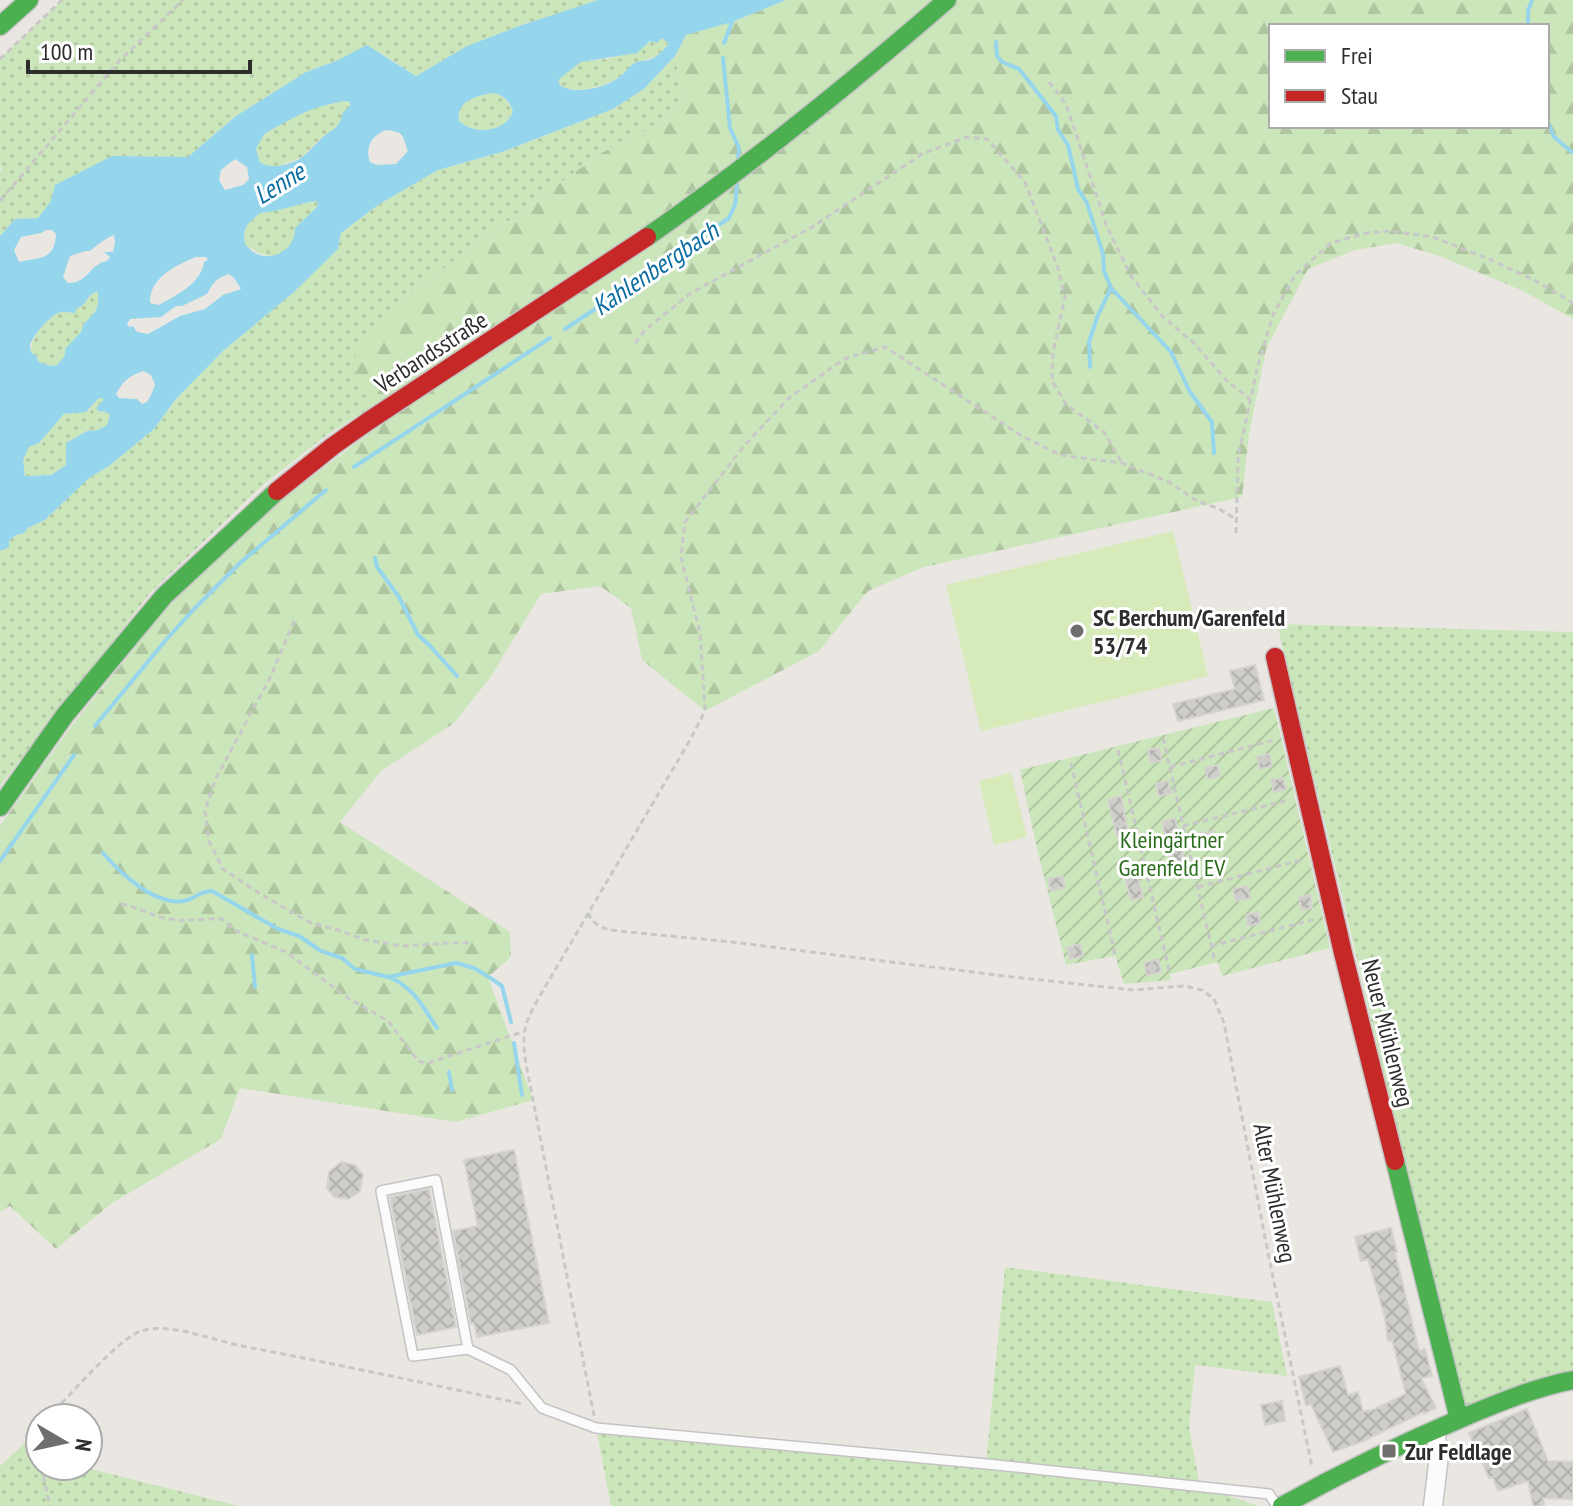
<svg xmlns="http://www.w3.org/2000/svg" width="1573" height="1506" font-family="'PT Sans Narrow',sans-serif">
<defs>
<pattern id="grass-dots" width="8" height="8" patternUnits="userSpaceOnUse" patternTransform="scale(2)"><rect width="8" height="8" fill="#cce6bb"/><path d="M2 2h.1M6 6h.1" fill="none" stroke="#b0c6a1" stroke-width="1.8" stroke-linecap="round"/></pattern>
<pattern id="forest-firs" width="22" height="20" patternUnits="userSpaceOnUse" patternTransform="scale(2)"><rect width="22" height="20" fill="#cce6bb"/><path d="M5 1l3.5 6h-7zM16 11l3.5 6h-7z" fill="#b0c6a1"/></pattern>
<pattern id="garden-furrows" width="10" height="10" patternUnits="userSpaceOnUse" patternTransform="scale(2)"><rect width="10" height="10" fill="#cce6bb"/><path d="M-1 1l2-2M0 10L10 0M9 11l2-2" fill="none" stroke="#b0c6a1"/></pattern>
<pattern id="building-cross-hatch" width="8" height="8" patternUnits="userSpaceOnUse" patternTransform="scale(2)"><rect width="8" height="8" fill="#cfcdc9"/><path d="M0 0l8 8M0 8l8-8" fill="none" stroke="#b2b0ad"/></pattern>
</defs>
<rect width="100%" height="100%" fill="#eae7e2"/>
<path fill="url(#grass-dots)" d="M62,0H598L519,26L467,46L416,76L381,53L336,61L306,72L236,116L188,157L112,156L51,201L38,218L15,219L0,236V172L2,169L0,165V59Z
M662,37L669,43C663,50 658,57 649,59C645,61 641,60 637,62C630,64 625,74 618,78C605,87 571,96 559,84L558,79L581,62L611,58Z
M675,56L683,102L665,121L603,152L461,255L398,304L371,407L327,435L265,483L151,592L0,786V551L8,547L9,541L16,535H20L28,528L45,520L89,478L109,466L154,429L176,399L223,351L293,293L338,249L341,233L378,205L438,170L503,152L613,109L644,89Z
M493,93C504,95 509,102 513,112C504,133 475,135 459,121C456,101 476,96 493,93Z
M344,101L350,102V106L335,130L321,138L302,157L280,166L268,167L259,161L256,149L264,134C275,128 286,120 299,115C313,108 329,104 344,101Z
M317,200L318,203L316,208C310,216 302,225 297,234C294,238 293,242 291,246C276,263 259,255 245,244C242,227 248,224 260,213H265Z
M98,291V304L95,312L83,325L81,332L64,357L57,365L52,366L39,362L37,356L32,354C28,342 42,323 52,316C59,310 70,312 77,307C86,302 88,295 98,291Z
M99,398H104L98,411L107,412L110,415L107,425L98,430L87,431L66,443V466L51,475L25,476L23,460L29,447L39,443L64,414L86,412Z
M1277,624L1573,632V1369L1466,1405L1461,1403L1343,899Z
M1005,1267L1272,1302L1287,1376L1195,1365L1189,1427L1200,1487L1259,1506H611L596,1428L986,1464Z
M28,1440L40,1450V1466H79L239,1506H0V1466Z"/>
<path fill="url(#forest-firs)" fill-rule="evenodd" d="M786,0H1573V319L1523,291L1442,257L1397,243L1355,250L1308,269L1266,349L1249,434L1242,497L924,567L868,591L819,651L705,711L642,660L631,608L600,586L541,594L490,678L454,723L381,771L340,822L510,932L511,957L488,977L533,1100L456,1122L240,1088L221,1139L112,1203L56,1249L10,1206L0,1212V826L70,728L167,608L272,507L379,426L351,361L398,304L461,255L603,152L665,121L683,102L675,56L686,35L732,22ZM1271,26H1547V126H1271Z"/>
<path fill="url(#garden-furrows)" d="M1274,708L1330,948L1222,976L1218,962L1170,974L1171,980L1124,984L1115,956L1066,965L1038,853L1020,770Z"/>
<path fill="#d7eab9" d="M1173,531L1208,676L981,731L946,585Z
M1011,773L1027,837L994,845L979,781Z"/>
<path fill="#96d6ec" fill-rule="evenodd" d="M598,0H786L732,22L686,35L675,56L644,89L613,109L502,152L438,170L378,205L341,233L338,249L293,293L223,351L176,399L154,429L109,466L89,478L45,520L28,528L24,533L16,535L9,541V547L0,551V236L15,219L38,218L51,201L55,185L112,156L188,157L236,116L306,72L336,61L367,45L416,76L467,46L519,26ZM662,38L669,44C663,50 658,57 649,60C645,61 641,60 637,62C630,64 625,74 618,78C605,88 571,96 559,84V79L581,62L637,53L650,41L657,43ZM493,93C504,95 510,102 513,112C504,133 475,135 459,121C456,101 476,96 493,93ZM344,101L350,102V106L343,112C340,127 335,128 324,136C317,142 309,152 301,158C290,165 270,170 260,162L256,149L264,134C275,128 286,121 299,115C313,108 329,104 344,101ZM386,130C405,132 402,135 408,151L396,164L377,165L370,162C365,147 371,136 386,130ZM235,159L247,167L249,179L243,185L225,190L219,180L221,170ZM317,201L318,204L316,208L295,228C296,248 274,263 255,253C251,251 248,247 245,244C242,226 248,224 260,213C279,212 298,203 317,201ZM46,230H52L56,234C55,261 39,257 19,262L14,250L21,237L41,233ZM114,235L115,242L113,252H104L110,257L107,261C89,264 89,283 68,283L63,277L70,256L85,251H90C96,246 107,237 114,235ZM196,257H206L208,260L204,262C201,284 176,295 159,305L150,303C149,278 176,265 196,257ZM229,274L234,278L241,289L223,295L205,309L180,316L148,334L137,332L133,326L129,327L127,324L130,319L161,317L176,306H182L207,294C215,281 214,280 229,274ZM98,292V304L95,312L83,325L81,332L66,348L64,357L57,365L52,366L39,362L35,354H32C32,352 30,350 30,347C30,338 51,314 61,312C62,311 73,313 75,313L77,308C88,306 86,293 98,292ZM143,371L151,375L155,385L151,395L147,402L142,404L137,399L119,398L116,394C123,381 129,376 143,371ZM99,398L104,399L96,408L98,411L107,412L110,415L107,425L98,430L87,431L66,443V465L51,475L25,476L23,460L29,447L39,443L64,414L86,412Z"/>
<g fill="none" stroke-linecap="round" stroke-linejoin="round">
<path stroke="#96d6ec" stroke-width="4" d="M1528,26V11L1532,0
M996,42L997,56L1002,62L1019,69L1056,116L1058,130L1068,145L1078,189L1087,203L1103,254L1104,271L1111,288L1171,352L1190,392L1212,422L1214,453
M724,43L732,22V19
M723,58L730,128L739,148L738,160
M1547,119L1554,137L1573,153
M565,329L656,269L729,218L735,205L737,184
M1090,367L1089,342L1098,315L1111,288
M354,467L550,338
M375,558L377,567L399,597L418,635L431,647L457,676
M95,726L165,641L194,609L240,563L326,490
M103,853C121,874 158,909 188,900C199,896 198,892 212,891L278,929L299,936L321,951L342,958L355,969L388,977L456,963L474,968L492,979L502,986L511,1022
M0,861L74,755
M252,955L255,987
M391,978C415,989 423,1007 437,1028
M514,1043L522,1095
M449,1072L452,1090"/>
</g>
<path fill="url(#building-cross-hatch)" stroke="#d5d3cf" stroke-width="2" d="M1255,665L1264,700L1178,721L1173,704L1235,689L1230,671Z
M1159,748L1162,760L1151,763L1148,750Z
M1269,754L1272,766L1260,769L1257,757Z
M1217,765L1220,776L1208,779L1205,768Z
M1283,778L1286,789L1274,792L1271,780Z
M1168,781L1171,793L1159,796L1156,784Z
M1121,796L1128,833L1117,836L1108,800Z
M1175,818L1179,837L1213,831L1216,844L1182,851L1184,861L1172,863L1162,822Z
M1222,859L1224,871L1212,873L1210,861Z
M1133,861L1143,897L1131,900L1121,864Z
M1062,876L1065,887L1051,891L1048,879Z
M1247,886L1250,898L1236,901L1233,889Z
M1310,895L1312,908L1302,910L1299,897Z
M1258,912L1260,923L1248,926L1246,915Z
M1080,944L1083,956L1070,959L1067,948Z
M1158,959L1161,972L1147,975L1144,963Z
M514,1150L549,1323L477,1337L474,1323L471,1324L453,1231L478,1226L464,1160Z
M341,1162L355,1165L363,1175L360,1191L349,1199L334,1197L327,1188L329,1172Z
M429,1189L456,1327L417,1335L390,1197Z
M1391,1228L1397,1252H1395L1419,1351L1425,1349L1432,1376L1421,1378L1436,1408L1424,1414L1423,1412L1363,1441L1333,1452L1311,1404L1306,1405L1299,1377L1340,1366L1348,1395L1358,1392L1363,1412L1369,1410L1370,1411L1406,1394L1392,1340L1388,1341L1385,1318L1368,1259L1361,1261L1355,1237Z
M1282,1401L1285,1421L1265,1425L1261,1405Z
M1527,1409L1548,1461L1573,1462V1499L1543,1498L1544,1506H1533L1528,1481L1498,1491L1493,1477L1489,1478L1469,1433Z"/>
<g fill="none" stroke-linecap="round" stroke-linejoin="round">
<defs>
<path id="lane" d="M468,1349L436,1180L381,1191L413,1356L468,1349L511,1370L542,1408L596,1428L987,1464L1269,1494L1277,1506"/>
<path id="street" d="M1433,1506L1439,1456L1435,1430"/>
<path id="fast" d="M0,26L29,0
M647,237C752,164 850,84 947,0
M0,807L65,715L164,596L277,491
M1395,1161L1459,1419
M1282,1506C1343,1472 1405,1442 1469,1415C1503,1401 1537,1387 1573,1380"/>
<path id="jam" d="M277,491L333,446L367,422L647,237
M1275,657L1343,953L1395,1161"/>
</defs>
<use href="#lane" stroke="#c4c3c3" stroke-width="12"/>
<use href="#street" stroke="#c4c3c3" stroke-width="21"/>
<use href="#fast" stroke="#c4c3c3" stroke-width="21"/>
<use href="#jam" stroke="#c4c3c3" stroke-width="21"/>
<path stroke="#c8c8c8" stroke-width="3" stroke-dasharray="6 4" stroke-linecap="butt" d="M0,59L62,0
M1049,82L1066,104L1107,227L1131,276L1163,317L1194,343L1227,381L1251,400
M0,201L119,61L183,0
M635,343L644,331L691,293L812,227L922,154L967,137L987,139L1025,182L1058,268L1065,297L1053,352L1052,381L1066,404L1104,432L1122,463
M1236,533L1238,457L1258,365L1273,315L1295,275L1331,243L1366,233L1390,231L1433,237L1491,260L1534,280L1573,303
M294,621L271,676L215,780L205,811L209,841L223,869L262,895L311,923L338,930L366,940L402,946L449,943H470
M1163,738L1215,962
M1118,750L1170,974
M1071,763L1115,955
M1170,767L1275,740
M1183,826L1289,800
M1198,887L1302,860
M121,904C138,907 153,917 170,919C188,922 204,918 222,919L234,930L286,952L348,998L388,1021L418,1061L428,1063L525,1031
M588,913C595,927 603,929 618,931L732,942L1004,976L1133,990L1184,986L1202,990L1214,999L1224,1023L1268,1253L1312,1467
M1211,946L1316,919
M594,1416L533,1100C529,1076 519,1045 527,1022C531,1010 539,998 545,987L690,740L705,711L704,691L700,633L681,557L685,522L744,446L789,398L844,359L885,347L1022,436L1060,455L1122,463L1169,482L1197,501L1217,508L1236,519
M48,1418C66,1399 119,1338 141,1331C170,1322 212,1340 242,1346C336,1364 429,1384 523,1404
M40,1426L38,1438L40,1460
M41,1466L50,1506"/>
<use href="#lane" stroke="#fcfbfb" stroke-width="9"/>
<use href="#street" stroke="#fcfbfb" stroke-width="18"/>
<use href="#fast" stroke="#4caf50" stroke-width="18"/>
<use href="#jam" stroke="#c62828" stroke-width="18"/>
</g>
<g fill="#6f6e6c" stroke="#fff" stroke-width="3">
<circle cx="1077" cy="631" r="8"/>
<rect x="1381" y="1443" width="16" height="16" rx="4"/>
</g>
<g text-anchor="middle" dominant-baseline="central" stroke-width="6" stroke-linejoin="round" paint-order="stroke">
<g font-size="24" fill="#2d2d2d" stroke="#fff">
<text transform="translate(431 352) rotate(-33)">Verbandsstraße</text>
<text transform="translate(1388 1033) rotate(76)">Neuer Mühlenweg</text>
<text transform="translate(1275 1193) rotate(79)">Alter Mühlenweg</text>
</g>
<g font-size="24" font-weight="bold" fill="#2d2d2d" stroke="#fff" text-anchor="start">
<text x="1093" y="617">SC Berchum/Garenfeld<tspan x="1093" dy="28">53/74</tspan></text>
<text x="1405" y="1451">Zur Feldlage</text>
</g>
<g font-size="24" fill="#2a6d1a" stroke="#fff">
<text x="1172" y="839">Kleingärtner<tspan x="1172" dy="28">Garenfeld EV</tspan></text>
</g>
<g font-size="26" font-style="italic" fill="#0b6da2" stroke="#fff">
<text transform="translate(279 183) rotate(-32)">Lenne</text>
<text transform="translate(655 268) rotate(-34)">Kahlenbergbach</text>
</g>
</g>
<rect x="1269" y="24" width="280" height="104" fill="#ffffff" stroke="#ababab" stroke-width="2"/>
<rect x="1285" y="50" width="40" height="12" fill="#4caf50" stroke="#ababab" stroke-width="2"/>
<text x="1341" y="64" font-size="24" fill="#2d2d2d">Frei</text>
<rect x="1285" y="90" width="40" height="12" fill="#c62828" stroke="#ababab" stroke-width="2"/>
<text x="1341" y="104" font-size="24" fill="#2d2d2d">Stau</text>
<g transform="translate(64 1442) rotate(99)"><circle r="38" fill="#ffffff" stroke="#ababab" stroke-width="2"/>
<path d="M0-6L14 30L0 20L-14 30Z" fill="#6f6e6c"/>
<text y="-12" font-size="22" font-weight="bold" text-anchor="middle" fill="#2d2d2d">N</text>
</g>
<path d="M28 60v12h222v-12" fill="none" stroke="#2d2d2d" stroke-width="4"/>
<text x="40" y="60" font-size="24" fill="#2d2d2d" stroke="#ffffff" stroke-width="6" paint-order="stroke">100 m</text>
</svg>
